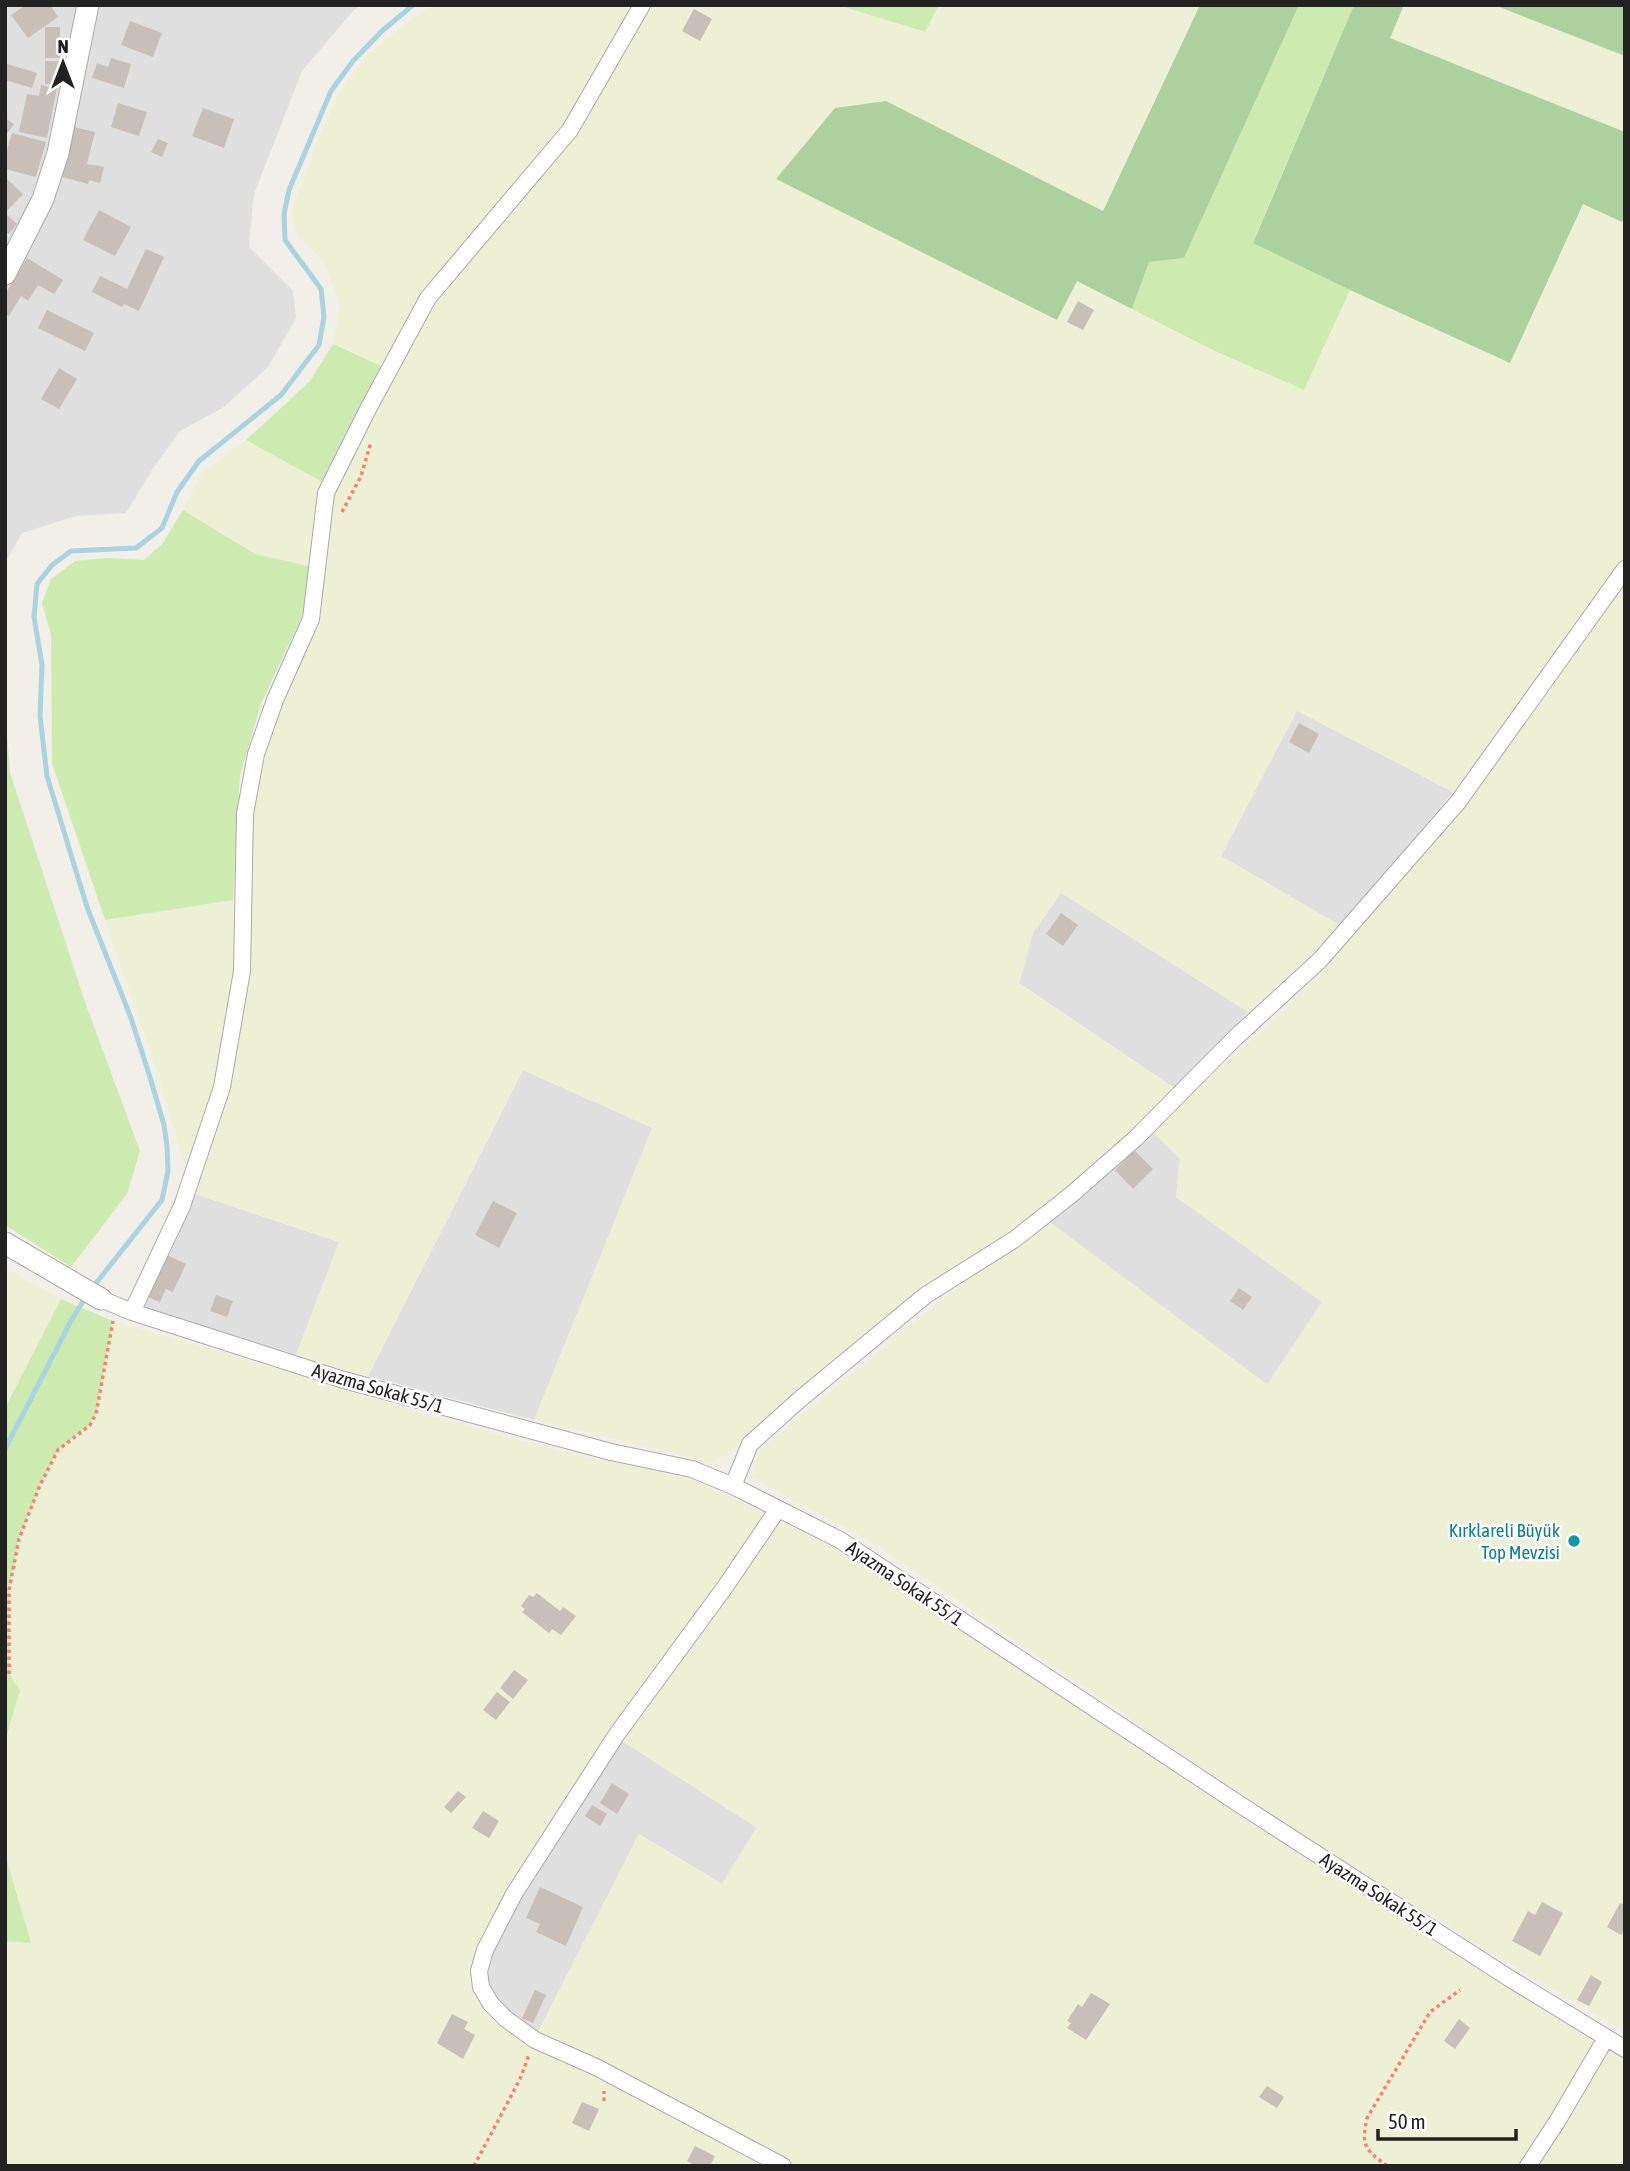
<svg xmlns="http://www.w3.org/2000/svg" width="1630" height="2171" font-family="'Asap Condensed',sans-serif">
<rect width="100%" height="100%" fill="#f2efe9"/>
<path fill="#e0dfdf" d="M5,5H361L353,11L302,71L254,194L249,247L293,291L296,318L268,367L224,407L180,431L152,470L126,513L76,516L22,533L5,563Z
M1297,710L1453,792L1341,926L1221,856Z
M1061,892L1248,1012L1176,1089L1019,983L1033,933Z
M523,1070L653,1128L534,1420L368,1376Z
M1152,1131L1180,1159L1176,1197L1322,1302L1267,1385L1048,1221Z
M192,1193L339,1242L296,1355L138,1308Z
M619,1739L757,1827L722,1884L639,1834L537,2034L493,2001L484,1973L491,1946Z"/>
<path fill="#eef0d5" d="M433,5H635L562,131L383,367L333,344L340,304L323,260L299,238L291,214L311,157L338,93L369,54L410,20Z
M648,5H838L924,32L939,5H1200L1103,211L886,101L1057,320L1077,281L1215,351L1304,390L1350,290L1510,362L1583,204L1622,221L1625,216V561L1453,792L1297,711L1221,856L1341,926L1248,1012L1061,893L1033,933L1019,984L1176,1089L1090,1170L1011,1232L930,1283L728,1454L711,1462L534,1420L652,1128L523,1070L368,1376L296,1355L339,1242L192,1193L227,1092L250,980L253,814L263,755L282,700L321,622L332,495L434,305L511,208Z
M1404,5H1494L1625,56V132L1389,38Z
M246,440L324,483L312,567L255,554L183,510L202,472Z
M1625,584V2032L1492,1953L1315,1843L1173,1748L873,1543L751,1477L760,1450L938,1302L1048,1221L1268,1385L1322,1302L1176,1197L1180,1159L1152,1131L1296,999L1457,815Z
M233,900L234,974L215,1089L187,1174L156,1069L105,920Z
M5,1268L61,1299L5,1408Z
M113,1321L277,1368L423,1414L583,1457L683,1474L709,1488L760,1510L765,1519L511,1894L476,1992L541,2048L774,2166H5V1941L31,1942L5,1854V1742L20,1690L9,1674V1590L19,1539L40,1485L58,1450L90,1425L96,1414Z
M780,1520L843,1553L1313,1864L1595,2043L1522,2166H793L599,2064L537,2034L639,1834L722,1884L757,1828L619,1739Z
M1606,2048L1625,2060V2166H1532Z"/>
<path fill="#cdebb0" d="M838,5H939L925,32Z
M1299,5H1354L1253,242L1350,290L1304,390L1215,351L1132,309L1149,262L1184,258Z
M333,344L383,367L324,483L246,440L310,381Z
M183,510L255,554L312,567L303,614L261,704L240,775L233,900L105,920L52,763L51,635L42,603L51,579L75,561L107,558L144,560L162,544Z
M5,707L10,772L85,1002L140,1151L127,1194L71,1267L5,1225Z
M61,1299L113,1321L96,1414L90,1425L58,1450L40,1485L19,1539L9,1590V1674L20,1690L5,1742V1408Z
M5,1854L31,1943L5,1941Z"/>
<path fill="#add19e" d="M1200,5H1299L1184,258L1149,262L1132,309L1077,281L1057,320L776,179L835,108L886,101L1103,211Z
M1354,5H1404L1390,38L1625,132V216L1622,222L1583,204L1510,363L1350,290L1253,243Z
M1494,5H1625V56Z"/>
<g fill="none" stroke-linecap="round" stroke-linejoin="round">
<path stroke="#aad3df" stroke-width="5" d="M93,1287L162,1200L168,1171L167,1146L164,1125L149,1074L131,1018L87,907L47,776L40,716L42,665L34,617L37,584L52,565L71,551L136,548L162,528L177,492L199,461L281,395L319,345L324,317L321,289L285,240L284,214L289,190L331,91L353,61L382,31L413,5
M5,1449L72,1319L87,1295"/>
</g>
<path fill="#c7bfb8" d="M26,5H50L58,17L28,38L11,15Z
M694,9L712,19L700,41L682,31Z
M130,21L162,33L153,57L121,45Z
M45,27H60V58H45Z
M111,58L131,64L124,88L92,78L97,63L108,67Z
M45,61H61V84H45Z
M7,64L37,73L32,88L5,80Z
M41,85L57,88L47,138L19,132L27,94L39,96Z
M118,103L147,112L139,136L111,127Z
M203,108L234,119L224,148L192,136Z
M5,118L14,124L5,136Z
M74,127L95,132L87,164L104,167L100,183L89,180L88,184L62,177Z
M12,133L46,142L36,177L5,169V157Z
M158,139L168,143L162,157L151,152Z
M5,177L23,194L7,211L5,210Z
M99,210L131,227L115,256L83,240Z
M7,215L17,224L9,234L5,231Z
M146,249L164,257L139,311L124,304L122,307L92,292L100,276L127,289Z
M27,258L63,280L54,294L38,285L28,301L21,296L9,316L5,314V294Z
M1078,301L1094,310L1083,330L1067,322Z
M47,310L94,333L85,351L38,328Z
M59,368L77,379L59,409L41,399Z
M1299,723L1319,734L1309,753L1289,742Z
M1061,913L1078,925L1063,946L1046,934Z
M1134,1150L1153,1169L1133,1189L1115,1170Z
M493,1201L517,1213L499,1248L475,1235Z
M167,1255L186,1264L173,1292L166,1289L160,1302L148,1297Z
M1239,1288L1252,1297L1243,1310L1230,1301Z
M216,1295L233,1301L227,1317L210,1311Z
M537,1593L560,1611L563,1607L576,1616L561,1635L552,1629L549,1633L522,1612L525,1609L521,1606L529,1595L533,1597Z
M514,1670L528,1680L513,1699L500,1688Z
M497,1692L510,1702L496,1720L483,1710Z
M612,1783L629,1794L617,1814L600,1803Z
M458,1791L466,1797L451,1813L444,1807Z
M592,1805L607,1814L600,1826L585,1816Z
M483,1811L499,1821L489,1838L472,1828Z
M540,1887L583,1907L566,1946L536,1932L540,1924L526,1918Z
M1542,1902L1563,1913L1540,1956L1512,1941L1528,1911L1535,1915Z
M1620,1903L1625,1905V1929L1621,1935L1607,1927Z
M1591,1975L1602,1982L1589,2006L1577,2000Z
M535,1990L546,1995L533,2023L522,2018Z
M1091,1993L1110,2004L1086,2040L1067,2028L1071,2023L1067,2021L1078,2004L1082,2007Z
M452,2014L468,2022L464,2029L475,2035L463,2059L437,2043Z
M1459,2019L1470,2028L1455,2049L1444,2041Z
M1267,2086L1284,2097L1277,2108L1259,2097Z
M582,2102L599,2109L589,2131L572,2123Z
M695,2146L715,2156L710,2166H696L687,2161Z"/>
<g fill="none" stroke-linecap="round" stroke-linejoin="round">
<defs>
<path id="minor" d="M101,1299L132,1312L344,1380L611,1452L692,1469L733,1486L840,1540L1236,1802L1509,1978L1625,2049
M132,1312L182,1206L222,1087L242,971L245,814L256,754L275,700L311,619L326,493L368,409L428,298L570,130L642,5
M733,1486L750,1444L799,1400L926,1295L1015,1239L1072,1194L1136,1138L1235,1038L1320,960L1458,802L1625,569
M778,1509L725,1587L617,1734L514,1894L485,1950L479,1971L481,1987L491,2004L506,2019L535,2040L596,2067L783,2166
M1528,2166L1558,2120L1606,2038"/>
<path id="tertiary" d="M5,274L43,199L58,153L88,5
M5,1243L101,1299"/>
</defs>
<use href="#minor" stroke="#a9a9a9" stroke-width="18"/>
<use href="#tertiary" stroke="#a9a9a9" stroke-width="23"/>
<path stroke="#fa8072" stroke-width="3.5" stroke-dasharray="3.5 3.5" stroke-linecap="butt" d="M342,512L361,476L371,442
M9,1674V1590L19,1539L40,1485L58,1450L90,1425L96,1414L113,1321
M604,2101V2091
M474,2166L520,2079L529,2055
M1387,2166C1365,2149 1361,2146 1367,2118L1430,2012L1460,1990"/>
<use href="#minor" stroke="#fff" stroke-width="16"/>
<use href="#tertiary" stroke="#fff" stroke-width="21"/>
</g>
<circle fill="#0f9aa8" stroke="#fff" stroke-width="2.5" cx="1574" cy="1541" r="7"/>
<g text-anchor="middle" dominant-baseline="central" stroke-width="5" stroke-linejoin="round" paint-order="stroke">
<g font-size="19" fill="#222" stroke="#fff">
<text transform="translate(378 1388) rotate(16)">Ayazma Sokak 55/1</text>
<text transform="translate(905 1583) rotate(34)">Ayazma Sokak 55/1</text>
<text transform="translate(1379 1894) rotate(33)">Ayazma Sokak 55/1</text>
</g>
<g font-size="19" fill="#0d838f" stroke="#fff" text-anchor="end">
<text x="1560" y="1530">Kırklareli Büyük<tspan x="1560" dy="22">Top Mevzisi</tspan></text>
</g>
</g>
<rect width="1630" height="2171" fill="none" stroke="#222222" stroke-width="14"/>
<g transform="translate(63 63)" stroke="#ffffff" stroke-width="5" paint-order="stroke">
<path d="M0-5L12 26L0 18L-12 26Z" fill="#222222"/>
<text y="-10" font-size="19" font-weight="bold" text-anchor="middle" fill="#222222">N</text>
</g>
<path d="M1378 2129v10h138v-10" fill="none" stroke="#222222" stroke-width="3.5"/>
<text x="1388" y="2129" font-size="21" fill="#222222" stroke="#ffffff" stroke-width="5" paint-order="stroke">50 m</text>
</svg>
